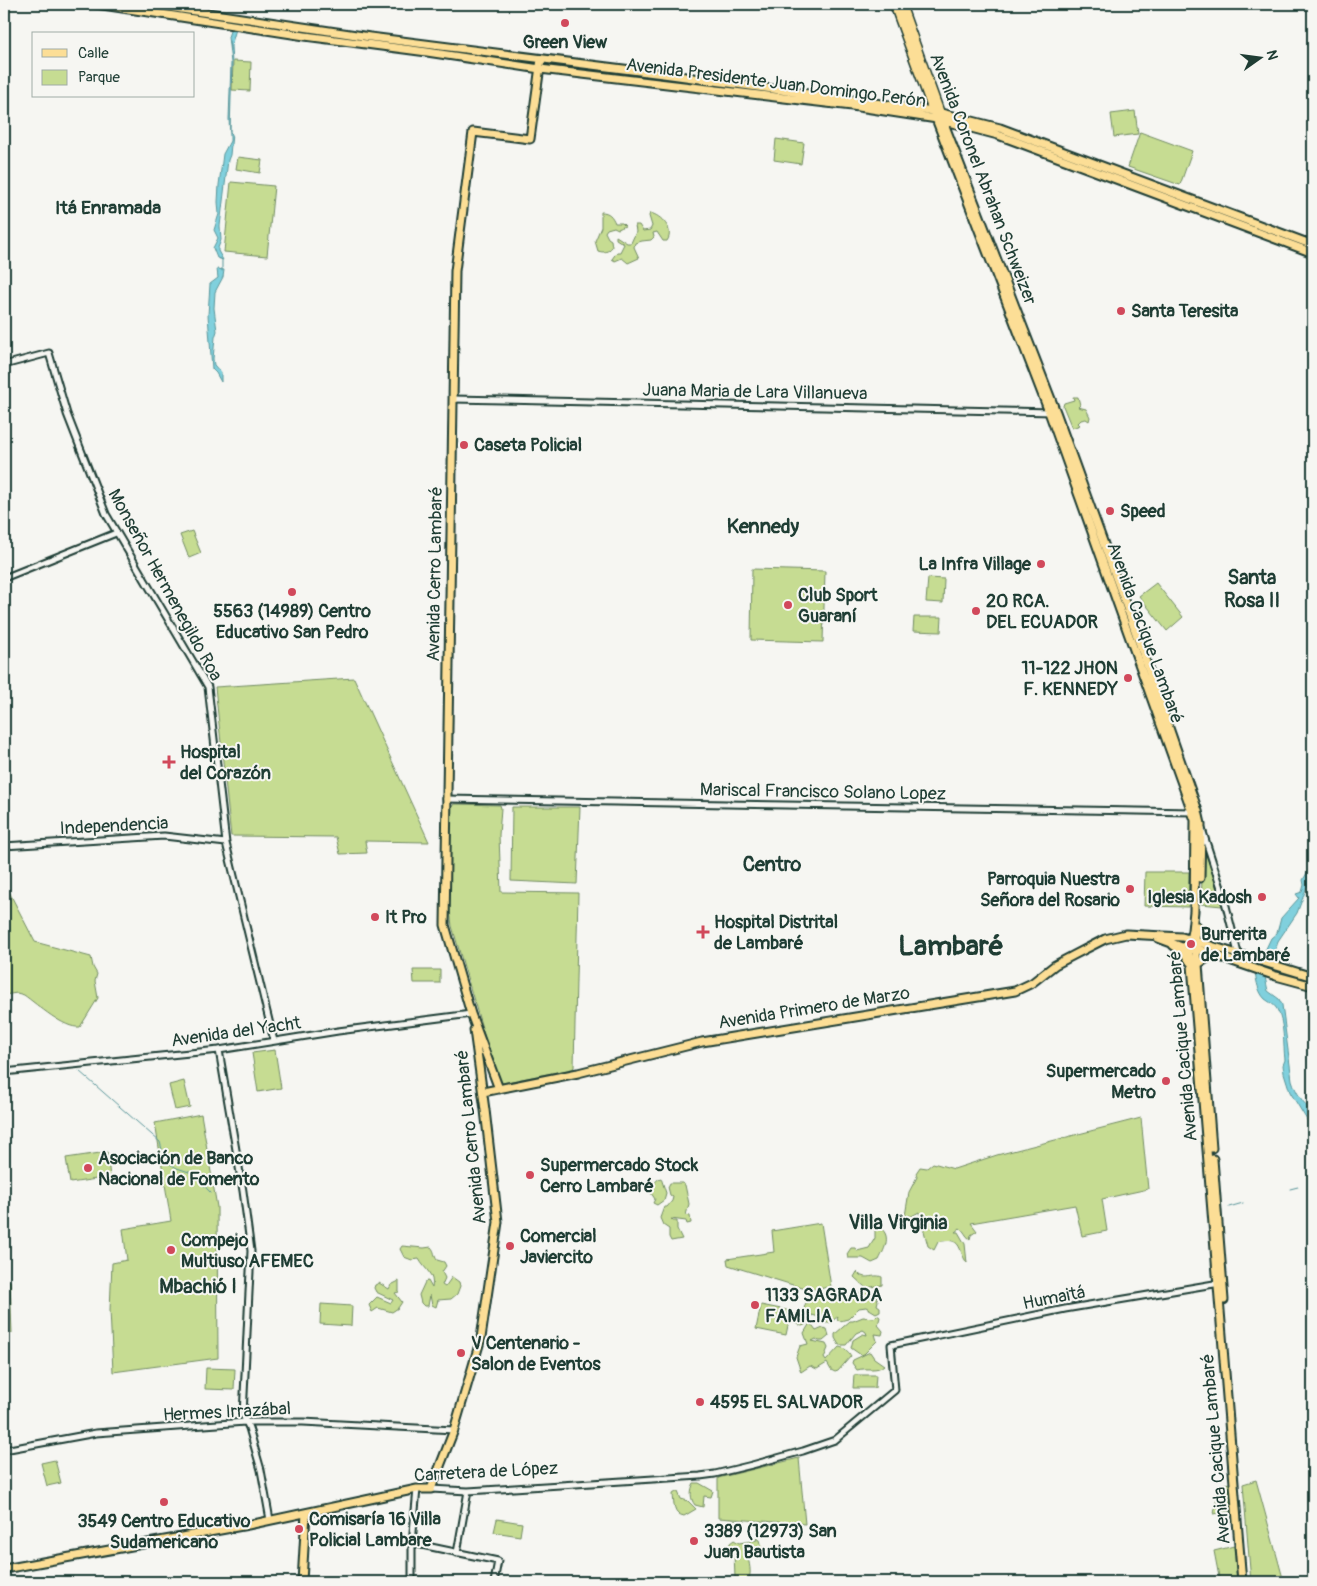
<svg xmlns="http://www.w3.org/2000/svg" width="1317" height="1586" font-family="Pangolin,sans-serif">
<rect width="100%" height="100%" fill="#f6f6f2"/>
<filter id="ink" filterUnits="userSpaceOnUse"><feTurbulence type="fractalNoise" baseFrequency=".02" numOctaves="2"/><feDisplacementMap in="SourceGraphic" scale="10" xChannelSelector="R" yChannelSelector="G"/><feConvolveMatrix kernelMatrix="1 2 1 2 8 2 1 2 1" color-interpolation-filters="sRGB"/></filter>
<g filter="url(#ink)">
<path fill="#c6dc92" stroke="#728c63" d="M233,61L251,62L250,91L232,90Z
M1135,111L1138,134L1114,137L1111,114Z
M1140,132L1192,151L1180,185L1128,167Z
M776,139L804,143L801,164L774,160Z
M238,157L262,160L260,173L236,169Z
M231,182L274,186L267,256L224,252Z
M601,212C609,212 612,216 615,223H622L625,226L618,229L614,227L607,229L605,232L608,238L611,240L612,247C608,252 604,253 598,251L595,241L601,227Z
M650,213C661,215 675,230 667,241H663L657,232L653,233L654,237L651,240L642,241L635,243L634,247L639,258L628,263L622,258L615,261L612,259L617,252H620L624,244L616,239V236L627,243H631L636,232L635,225H639L643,231L650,230L652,226L649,216Z
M1073,397H1078L1080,405L1078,407L1086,409L1090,417L1089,421L1086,419L1081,420L1078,423L1080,425L1072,428L1063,406L1064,403L1074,400Z
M192,531L201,553L189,558L180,535Z
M752,569L825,571L823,642L751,640Z
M928,578L944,579L943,603L926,602Z
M1156,583L1183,617L1167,631L1139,596Z
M914,617H942L941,632L913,631Z
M354,678L429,842L365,841L367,853L340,854L336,837L231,836L215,687Z
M454,804L500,805L501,808L499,835L501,892L578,893L574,1067L573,1069L502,1083L497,1079L452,926C446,888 448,846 451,808Z
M512,807H580L577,884L511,881Z
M1203,850H1205L1222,906L1201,904Z
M1145,872H1189L1188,907L1144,906Z
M5,884L35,942L91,957L93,967L97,974L95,981L98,998L80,1027C64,1029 38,1005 24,995L17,993L4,995V885Z
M413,970H440V983H414Z
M275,1050L281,1088L258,1092L252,1053Z
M184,1081L190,1107L175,1110L169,1085Z
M201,1114L217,1207L218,1358L113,1372L110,1310L112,1263L127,1260L123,1229L171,1221L155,1123Z
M1141,1118L1148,1189L1102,1199L1107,1231L1082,1236L1075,1205L971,1223L977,1231L971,1235L970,1239C965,1236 965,1231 960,1228L955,1232H958L965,1244L967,1263C957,1249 963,1236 938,1242L934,1250L928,1246L919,1212L912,1216H905L909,1192L917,1177L916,1173L920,1167L927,1168L933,1163L954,1169L997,1155Z
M107,1152L110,1177L70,1183L66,1158Z
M661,1178L666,1193L664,1200L657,1205L653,1203L655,1199L651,1193C654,1186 654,1180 661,1178Z
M670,1183H682L685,1185L689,1204L686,1215L690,1216L691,1223L687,1224L686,1221L671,1219L673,1221H677V1229L682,1239L671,1241L669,1237V1229L663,1225L660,1218L664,1207H667L672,1201L673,1197L670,1195L668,1187Z
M821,1223L831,1287L809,1290L728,1265L727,1259L774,1252L772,1231Z
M877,1226C893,1234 885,1248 879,1260L872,1263L863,1258H848L847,1254L851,1248H855L857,1251L869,1248L875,1238V1230Z
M402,1246L424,1248L431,1247C435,1251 434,1256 437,1260L444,1262L446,1266L442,1272L445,1278L442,1285L445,1287L452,1277L459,1282L460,1286L457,1294L451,1299L438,1300L436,1307L432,1305L430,1295L428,1306H424L421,1303L419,1295L425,1282L428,1281L432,1288C435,1274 425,1270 419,1259L412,1260L404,1257L400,1249Z
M857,1272C865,1282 873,1273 882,1277V1285L866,1288L854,1277Z
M4,1281H10L12,1333L4,1334Z
M399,1281V1292L395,1293L402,1302L398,1308L392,1312L378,1308L372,1312L369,1305L377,1297L391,1303L393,1300L376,1292L374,1288L375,1285L379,1283L389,1289L391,1285Z
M873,1291L876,1294L878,1301L877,1305L880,1307V1311L876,1313L866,1307L859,1308L848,1319L840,1321L837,1319L838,1316L830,1323H824L819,1317L812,1315L805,1325L802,1326L795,1323L797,1316L803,1313C804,1311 804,1308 805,1305C810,1293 823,1301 832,1300C840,1299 844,1296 852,1297L858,1293Z
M321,1304L352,1306L351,1326L320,1324Z
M761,1305L791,1311L786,1335L756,1329Z
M877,1315L880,1317L878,1325L883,1331L882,1335L875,1334L877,1341L864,1354L861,1355L851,1348L853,1340L863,1334L867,1335L866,1332L863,1330L856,1333L846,1345H839L835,1338V1334L850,1321H853L863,1317L874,1318Z
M810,1323L816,1331L823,1328L827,1329L829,1336L823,1341H819L816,1339L812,1341L826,1344L828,1348L824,1358L826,1361L839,1347C845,1348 848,1351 851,1356L838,1371L835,1372L831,1370L827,1363L817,1369L810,1366L801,1372L796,1357L800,1346L808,1344L804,1333Z
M870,1352L874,1358L884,1365C877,1372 867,1367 857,1370L852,1363L853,1360Z
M206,1368L235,1369L234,1390L205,1389Z
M854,1375H876L875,1388H853Z
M799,1458L805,1524L718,1518V1478Z
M55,1460L61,1483L47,1486L41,1463Z
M1256,1480L1284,1582H1251L1243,1484Z
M694,1483H699L713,1491L711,1497L704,1496L703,1507L695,1505C690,1499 690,1490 694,1483Z
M1230,1483L1231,1511L1214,1514L1219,1485Z
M676,1492H678L681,1499L688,1501L696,1509L684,1516C673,1514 674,1503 673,1494Z
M497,1519L522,1523L520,1536L494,1532Z
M756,1538L760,1540L762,1547L755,1558L749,1557L748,1558C750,1566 752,1576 747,1582H740L735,1578L734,1553L729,1548L730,1543L734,1540L739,1543L757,1540Z
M1234,1546L1237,1582H1220L1214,1551Z"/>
<path fill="#80d0dd" stroke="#599599" d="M231,28L236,29L231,46L232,63L230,132L232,134L230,155L228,160L220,226L221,240L218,248V251L223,260L217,258L213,248L218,238L214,230L219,214L218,202L219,185L223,154L230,141V136L229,119L231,63L228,37Z
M217,269L224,270L223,277L215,292L214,308L217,331L215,337L213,359L214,365L221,373V382L216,373L212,369L208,315L210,284L218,278Z
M1313,858V878L1308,884L1297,913L1278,941L1273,960L1270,961L1264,960L1263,955L1271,938L1277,933L1281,918L1299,898L1296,894L1302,892L1304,885L1303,880L1312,864Z
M1255,973L1265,977L1268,991L1279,999L1282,1005L1292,1080C1296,1093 1303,1103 1313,1112V1126L1311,1132L1313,1145L1308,1134L1310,1125L1290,1092L1284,1073L1283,1065L1285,1060C1283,1044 1285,1024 1277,1009C1274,1004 1269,1002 1265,999C1258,992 1257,982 1255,973Z"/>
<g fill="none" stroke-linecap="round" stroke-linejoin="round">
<path stroke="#599599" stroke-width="1" d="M229,41L230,50
M222,260V271
M79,1071L160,1142L165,1161L177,1168L192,1173L211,1193
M1290,1189L1298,1187
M1229,1207L1243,1203"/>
<defs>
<path id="minor" d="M4,365L49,353L67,414L106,514L208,687L226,843L274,1041
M453,399L1052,412
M4,578L116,533
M446,799L1193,812
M1202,829L1223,894L1239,957
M4,846L164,836L226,843
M219,1050L243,1191L251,1251L243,1415L249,1428L261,1470L270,1520
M4,1072L219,1050L338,1031L471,1014
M4,1450L96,1433L245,1422H303L454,1430
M431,1489L468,1491L700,1476L715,1474L752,1465L803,1451L835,1440L895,1390L891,1345L1065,1309L1220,1283
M412,1543L498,1561L494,1582
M457,1553L468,1491
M412,1582V1543L417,1489"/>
<path id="major" d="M96,4L305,36L427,52L540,69L852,106L937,119L998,135L1017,142L1313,253
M148,4L370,37L671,75L933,111L1000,128L1313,245
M933,111L1049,412L1195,820L1194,911L1192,930L1190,940L1186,945L1192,965L1242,1582
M940,113L1056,412L1130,616L1198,811L1201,824L1200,878
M1197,926L1195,941L1197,945L1195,948L1198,964L1212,1148
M1158,938L1190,950L1195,948L1206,952L1276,976L1313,986
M1173,945L1185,954L1190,962
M1198,964L1212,955
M499,1089L471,1014L445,925L455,271L473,132L530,139L541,59
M483,1092L578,1073L702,1042L1015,991L1032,983L1055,965L1074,955L1105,939L1126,934L1182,937L1313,977
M1213,1159L1224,1300
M4,1569L248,1525L417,1489H431L454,1430L481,1338L498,1222L485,1110L474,1030
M302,1582L306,1513"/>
<path id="highway" d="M894,4L933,111
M901,4L940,113"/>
</defs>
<use href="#minor" stroke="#1f3d34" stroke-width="9"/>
<use href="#major" stroke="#1f3d34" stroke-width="11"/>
<use href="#highway" stroke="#1f3d34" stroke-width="11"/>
<use href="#minor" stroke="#f6f6f2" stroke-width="5"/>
<use href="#major" stroke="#fcde96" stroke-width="7"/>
<use href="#highway" stroke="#fcde96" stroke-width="8"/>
</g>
</g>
<g fill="#d1495b" stroke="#f6f6f2" stroke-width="2">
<circle cx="565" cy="23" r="5"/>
<circle cx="1121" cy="311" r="5"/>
<circle cx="464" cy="445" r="5"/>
<circle cx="1110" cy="511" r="5"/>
<circle cx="1041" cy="564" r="5"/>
<circle cx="292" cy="592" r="5"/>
<circle cx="788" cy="605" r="5"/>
<circle cx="976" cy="611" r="5"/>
<circle cx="1128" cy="678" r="5"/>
<path d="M166.5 754.5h5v5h5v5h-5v5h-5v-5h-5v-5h5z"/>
<circle cx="1130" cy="889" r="5"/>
<circle cx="1262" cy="897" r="5"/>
<circle cx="375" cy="917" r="5"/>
<path d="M700.5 924.5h5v5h5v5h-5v5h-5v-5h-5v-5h5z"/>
<circle cx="1191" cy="944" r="5"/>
<circle cx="1166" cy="1081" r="5"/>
<circle cx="88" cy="1168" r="5"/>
<circle cx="530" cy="1175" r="5"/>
<circle cx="510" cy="1246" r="5"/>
<circle cx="171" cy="1250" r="5"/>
<circle cx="755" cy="1305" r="5"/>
<circle cx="461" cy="1353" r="5"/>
<circle cx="700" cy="1402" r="5"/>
<circle cx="164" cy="1502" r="5"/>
<circle cx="299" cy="1529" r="5"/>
<circle cx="694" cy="1541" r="5"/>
</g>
<g text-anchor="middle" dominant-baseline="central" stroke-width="4" stroke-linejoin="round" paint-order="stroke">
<g font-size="18" font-weight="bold" fill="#1f3d34" stroke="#f6f6f2" text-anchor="start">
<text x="565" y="42" text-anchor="middle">Green View</text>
<text x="1131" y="311">Santa Teresita</text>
<text x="474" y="445">Caseta Policial</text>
<text x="1120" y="511">Speed</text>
<text x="1031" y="564" text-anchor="end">La Infra Village</text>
<text x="798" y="595">Club Sport<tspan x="798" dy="21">Guaraní</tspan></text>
<text x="986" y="601">20 RCA.<tspan x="986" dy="21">DEL ECUADOR</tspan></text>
<text x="292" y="611" text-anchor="middle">5563 (14989) Centro<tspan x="292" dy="21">Educativo San Pedro</tspan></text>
<text x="1118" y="668" text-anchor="end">11-122 JHON<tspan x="1118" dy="21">F. KENNEDY</tspan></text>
<text x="180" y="752">Hospital<tspan x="180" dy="21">del Corazón</tspan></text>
<text x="1120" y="879" text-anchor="end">Parroquia Nuestra<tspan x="1120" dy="21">Señora del Rosario</tspan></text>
<text x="1252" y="897" text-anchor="end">Iglesia Kadosh</text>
<text x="385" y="917">It Pro</text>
<text x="714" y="922">Hospital Distrital<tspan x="714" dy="21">de Lambaré</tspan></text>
<text x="1201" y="934">Burrerita<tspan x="1201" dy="21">de Lambaré</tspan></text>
<text x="1156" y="1071" text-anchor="end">Supermercado<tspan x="1156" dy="21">Metro</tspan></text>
<text x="98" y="1158">Asociación de Banco<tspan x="98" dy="21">Nacional de Fomento</tspan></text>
<text x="540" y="1165">Supermercado Stock<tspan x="540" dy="21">Cerro Lambaré</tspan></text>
<text x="520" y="1236">Comercial<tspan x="520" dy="21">Javiercito</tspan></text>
<text x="181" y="1240">Compejo<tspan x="181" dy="21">Multiuso AFEMEC</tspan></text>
<text x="765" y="1295">1133 SAGRADA<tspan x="765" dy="21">FAMILIA</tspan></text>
<text x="471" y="1343">V Centenario -<tspan x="471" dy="21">Salon de Eventos</tspan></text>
<text x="710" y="1402">4595 EL SALVADOR</text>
<text x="309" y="1519">Comisaría 16 Villa<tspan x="309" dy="21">Policial Lambare</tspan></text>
<text x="164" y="1521" text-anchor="middle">3549 Centro Educativo<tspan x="164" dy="21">Sudamericano</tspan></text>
<text x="704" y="1531">3389 (12973) San<tspan x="704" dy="21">Juan Bautista</tspan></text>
</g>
<g font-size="18" fill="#1f3d34" stroke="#f6f6f2">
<text transform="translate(776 83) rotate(7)">Avenida Presidente Juan Domingo Perón</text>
<text transform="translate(983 179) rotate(69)">Avenida Coronel Abrahan Schweizer</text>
<text transform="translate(755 392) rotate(1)">Juana Maria de Lara Villanueva</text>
<text transform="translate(435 574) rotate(-89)">Avenida Cerro Lambaré</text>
<text transform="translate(165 585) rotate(61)">Monseñor Hermenegildo Roa</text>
<text transform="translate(1145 633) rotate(70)">Avenida Cacique Lambaré</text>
<text transform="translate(823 792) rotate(1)">Mariscal Francisco Solano Lopez</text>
<text transform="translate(114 826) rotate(-3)">Independencia</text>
<text transform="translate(814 1008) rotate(-9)">Avenida Primero de Marzo</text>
<text transform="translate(236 1032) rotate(-8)">Avenida del Yacht</text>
<text transform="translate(1183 1046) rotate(-95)">Avenida Cacique Lambaré</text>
<text transform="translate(471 1137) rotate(-96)">Avenida Cerro Lambaré</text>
<text transform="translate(1054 1298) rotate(-11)">Humaitá</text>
<text transform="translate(227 1412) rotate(-3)">Hermes Irrazábal</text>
<text transform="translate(1216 1449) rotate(-95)">Avenida Cacique Lambaré</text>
<text transform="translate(486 1472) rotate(-3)">Carretera de López</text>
</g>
<g font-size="19" font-weight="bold" fill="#1f3d34" stroke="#f6f6f2">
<text x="108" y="208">Itá Enramada</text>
</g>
<g font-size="20" font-weight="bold" fill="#1f3d34" stroke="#f6f6f2">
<text x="763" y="526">Kennedy</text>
<text x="1252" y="577">Santa<tspan x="1252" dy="23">Rosa II</tspan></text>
<text x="772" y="864">Centro</text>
<text x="898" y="1222">Villa Virginia</text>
<text x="198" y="1286">Mbachió I</text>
</g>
<g font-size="28" font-weight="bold" fill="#1f3d34" stroke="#f6f6f2">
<text x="951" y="946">Lambaré</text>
</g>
</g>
<rect width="1317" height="1586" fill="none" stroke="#f6f6f2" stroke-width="20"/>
<rect x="10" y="10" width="1297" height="1566" fill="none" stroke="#1f3d34" stroke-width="2" filter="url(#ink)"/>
<rect x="32" y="32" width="162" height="65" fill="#f6f6f2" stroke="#a0aca6"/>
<rect x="42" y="49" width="25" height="8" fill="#fcde96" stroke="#a0aca6"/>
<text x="78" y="58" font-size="15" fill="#1f3d34">Calle</text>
<rect x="42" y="70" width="25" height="15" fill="#c6dc92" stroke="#a0aca6"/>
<text x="78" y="82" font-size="15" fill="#1f3d34">Parque</text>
<g transform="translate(1260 58) rotate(76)" stroke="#f6f6f2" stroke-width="4" paint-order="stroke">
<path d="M0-4L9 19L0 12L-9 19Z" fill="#1f3d34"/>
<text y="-8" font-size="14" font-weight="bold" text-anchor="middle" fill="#1f3d34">N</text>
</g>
</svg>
